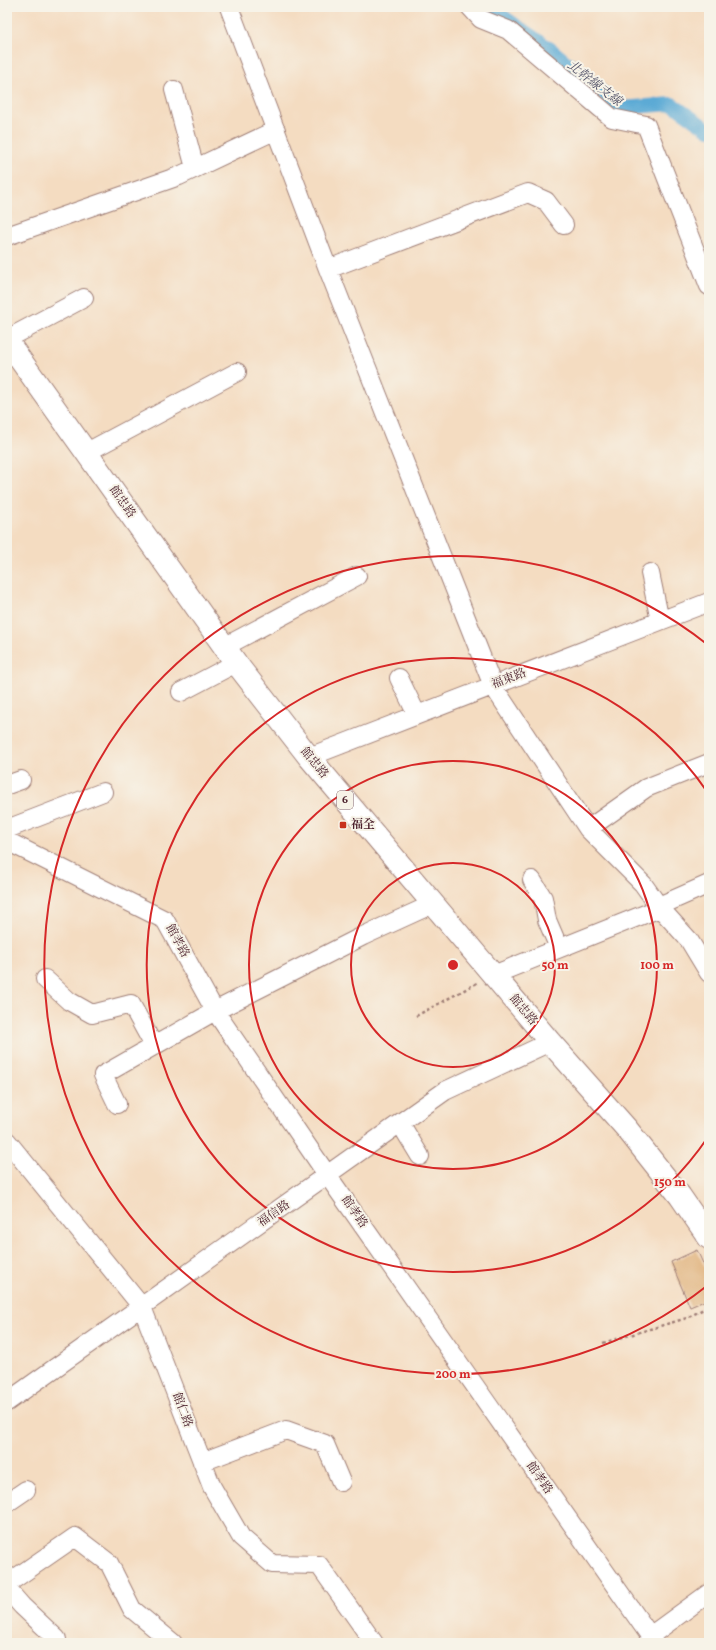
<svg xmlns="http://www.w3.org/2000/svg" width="716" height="1650" font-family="Vollkorn,'Noto Serif TC',serif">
<rect width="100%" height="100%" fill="#f7f3e8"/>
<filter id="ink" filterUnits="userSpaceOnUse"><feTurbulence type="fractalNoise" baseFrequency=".025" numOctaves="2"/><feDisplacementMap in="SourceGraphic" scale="8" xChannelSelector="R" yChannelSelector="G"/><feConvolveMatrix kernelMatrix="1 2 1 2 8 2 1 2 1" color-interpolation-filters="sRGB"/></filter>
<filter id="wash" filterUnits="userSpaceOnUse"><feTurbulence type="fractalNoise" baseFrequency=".012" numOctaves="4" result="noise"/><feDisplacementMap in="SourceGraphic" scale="16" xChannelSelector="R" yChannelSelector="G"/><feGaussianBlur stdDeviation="0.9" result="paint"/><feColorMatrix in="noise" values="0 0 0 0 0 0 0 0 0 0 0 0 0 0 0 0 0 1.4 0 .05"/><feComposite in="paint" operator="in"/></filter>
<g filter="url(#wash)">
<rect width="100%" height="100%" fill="#f4dcc1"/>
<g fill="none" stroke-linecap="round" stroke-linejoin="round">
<path stroke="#5baad5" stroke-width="14" d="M489,7L552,50L621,108L672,104L709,130"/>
</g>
<g id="blocks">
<path fill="#e2b785" d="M697,1250L709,1277V1299L690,1307L671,1262Z"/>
</g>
</g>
<g filter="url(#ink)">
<use href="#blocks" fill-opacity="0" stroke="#9f7e76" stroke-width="1"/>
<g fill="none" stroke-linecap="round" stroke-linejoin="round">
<defs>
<path id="minor" d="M229,7L328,269L493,686L588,829L643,884L660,908L689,940L709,973
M470,7L481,19L508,30L612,118L646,125L709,286
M174,90L195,168
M7,236L179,176L276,130
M328,269L528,193L546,201L564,225
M7,339L84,298
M87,452L237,372
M650,573L660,621
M224,647L357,576
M399,678L417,715
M181,692L236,663
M309,757L709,602
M7,785L21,780
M7,829L103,792
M588,829L646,788L709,763
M7,841L165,920L215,1011L328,1176L655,1643
M532,880L543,898L547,920L559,948
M659,906L709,884
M493,975L660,908
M45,979L69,1001L92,1014L131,1004L154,1046
M117,1104L103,1075L215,1011L363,936L433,904
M400,1123L420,1156
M7,1141L142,1307L212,1487L241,1537L272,1564L319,1565L374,1643
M7,1402L445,1091L550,1042
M202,1462L286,1430L325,1444L341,1482
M7,1503L26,1490
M7,1584L75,1537L109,1563L132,1609L173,1643
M7,1589L22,1606L57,1639
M650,1636L709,1593"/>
<path id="major" d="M7,341L236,663L309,757L550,1042L627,1129L680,1196L709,1238"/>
</defs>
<use href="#minor" stroke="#9f7e76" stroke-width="20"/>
<use href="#major" stroke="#9f7e76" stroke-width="24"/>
<path stroke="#9f7e76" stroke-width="2.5" stroke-dasharray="3 3" stroke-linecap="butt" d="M416,1016L477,983
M603,1343L687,1318L709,1306"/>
<use href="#minor" stroke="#fff" stroke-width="18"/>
<use href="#major" stroke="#fff" stroke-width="22"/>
</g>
</g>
<g fill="none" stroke="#d62828" stroke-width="2">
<circle cx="453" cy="965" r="102"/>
<circle cx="453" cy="965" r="204"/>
<path d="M708 1137A307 307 0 1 1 708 793"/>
<path d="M708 1285A409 409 0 1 1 708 645"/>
</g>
<rect fill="#c8321e" stroke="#f7f3e8" stroke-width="1.5" x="339" y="821" width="8" height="8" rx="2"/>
<g text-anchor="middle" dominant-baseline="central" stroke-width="4" stroke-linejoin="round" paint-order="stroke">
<rect fill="#f7f3e8" stroke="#7e5f64" stroke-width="1" x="337" y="791" width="16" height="18" rx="3"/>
<g font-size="11" font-weight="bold" fill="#4a1f2b">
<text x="345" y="800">6</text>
</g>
<g font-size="12" fill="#4a1f2b" stroke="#f7f3e8">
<text transform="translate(122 502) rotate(55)">館忠路</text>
<text transform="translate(509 679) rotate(-21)">福東路</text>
<text transform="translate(314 763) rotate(51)">館忠路</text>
<text transform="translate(177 941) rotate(61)">館孝路</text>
<text transform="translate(523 1010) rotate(50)">館忠路</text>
<text transform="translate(354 1212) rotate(55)">館孝路</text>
<text transform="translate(274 1214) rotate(-35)">福信路</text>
<text transform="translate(182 1410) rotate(69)">館仁路</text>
<text transform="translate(539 1478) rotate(55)">館孝路</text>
</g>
<g font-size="12" font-weight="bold" fill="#4a1f2b" stroke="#f7f3e8" text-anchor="start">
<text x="351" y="825">福全</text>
</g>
<g font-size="13" font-style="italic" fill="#505066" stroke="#f7f3e8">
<text transform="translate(594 84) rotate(38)">北幹線支線</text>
</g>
</g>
<circle cx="453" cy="965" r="6" fill="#d62828" stroke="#f7f3e8" stroke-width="2"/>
<g font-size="12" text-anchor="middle" font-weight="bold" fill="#d62828" stroke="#f7f3e8" stroke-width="4" stroke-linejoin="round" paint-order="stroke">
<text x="555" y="969">50 m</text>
<text x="657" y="969">100 m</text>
<text x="670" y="1186">150 m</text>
<text x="453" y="1378">200 m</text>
</g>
<rect width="716" height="1650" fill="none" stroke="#f7f3e8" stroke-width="24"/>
</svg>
